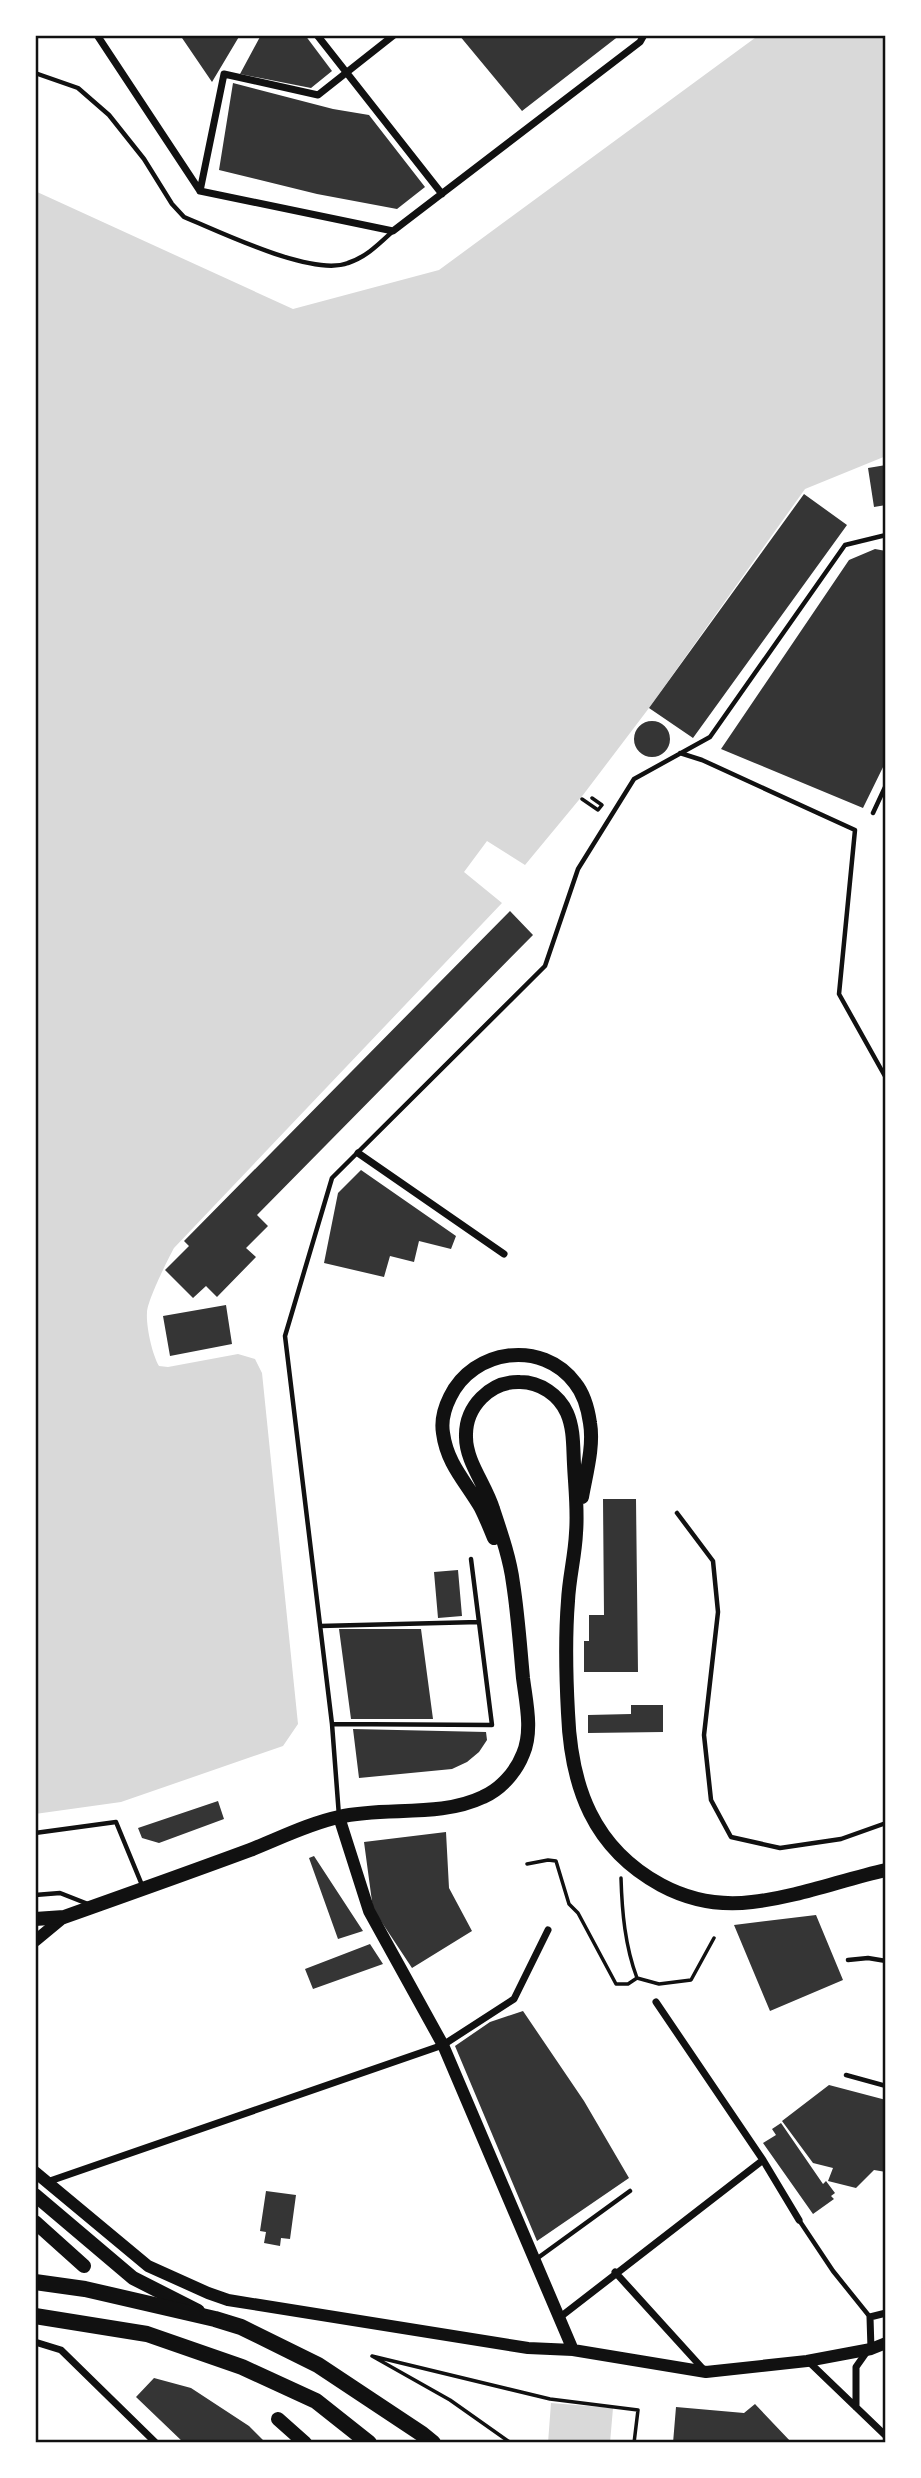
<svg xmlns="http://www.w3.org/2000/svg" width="921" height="2478" font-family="'Titillium Web',sans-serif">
<rect width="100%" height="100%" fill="#fff"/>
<path fill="#d9d9d9" d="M759,35H886V456L805,489L649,708L583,795L525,865L487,841L464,872L502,903L174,1248C168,1259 147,1301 147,1313C146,1326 152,1354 159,1366L168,1367L238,1354L255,1359L262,1373L298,1724L283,1746L121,1802L35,1814V191L293,309L439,270Z
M551,2403L613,2408L610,2443H548Z"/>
<path fill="#353535" d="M180,35H240L212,82Z
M261,35H305L332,71L311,88L240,74Z
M459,35H620L522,111Z
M233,83L333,109L369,115L425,187L397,209L317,194L219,170Z
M886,465V505L874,507L868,468Z
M804,494L847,525L693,738L649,708Z
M875,549L886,551V761L863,808L721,749L849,560Z
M634 739a18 18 0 1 1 36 0a18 18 0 1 1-36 0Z
M510,911L533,935L257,1215L268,1226L246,1248L256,1257L217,1297L206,1286L193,1298L165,1270L189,1246L184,1241Z
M361,1170L456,1236L451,1249L419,1241L414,1262L390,1256L384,1277L324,1263L338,1193Z
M226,1305L232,1344L170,1356L163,1316Z
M603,1499H636L638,1672H584V1641H589V1615H604Z
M458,1570L462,1616L438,1618L434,1572Z
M339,1629H421L433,1719H351Z
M631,1705H663V1732L588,1733V1715L631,1714Z
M353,1729L486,1732L487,1740L479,1752L467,1762L452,1769L359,1778Z
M218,1801L224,1819L159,1843L142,1838L138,1828Z
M446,1832L449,1888L472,1931L412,1968L373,1909L364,1842Z
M314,1856L363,1931L338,1939L309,1858Z
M816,1915L843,1980L770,2011L734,1925Z
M370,1944L383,1964L313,1989L305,1969Z
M523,2011L584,2101L629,2178L537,2241L455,2046L490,2022Z
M829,2085L886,2100V2172L874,2170L856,2188L828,2181L833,2168L813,2163L782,2121Z
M781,2123L823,2184L826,2181L835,2193L831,2196L834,2199L813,2214L763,2143L776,2135L772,2129Z
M266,2191L296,2195L290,2239L281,2238L280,2246L264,2243L266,2232L260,2231Z
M154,2378L191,2388L249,2426L266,2443H184L136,2397Z
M755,2404L792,2443H673L676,2407L744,2413Z"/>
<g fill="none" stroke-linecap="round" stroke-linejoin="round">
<path stroke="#111" stroke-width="3.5" d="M582,799L598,810L602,805L592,798
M527,1864L548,1860L556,1861L569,1904L578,1913L616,1984H628L637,1978
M621,1878C622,1912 625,1946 637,1978L659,1984L691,1980L714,1938
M511,2443L450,2400L372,2356L550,2399L638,2410L634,2443"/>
<path stroke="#111" stroke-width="4.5" d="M35,73L78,88L109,115L144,159L172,204L184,217C221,232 312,277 348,263C366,257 378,245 392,232
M680,753L702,760L855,830L839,994L886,1078
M873,813L886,785
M677,1513L713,1561L718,1612L704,1735L711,1800L731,1837L780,1848L841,1839L886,1823
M320,1626L479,1622
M332,1724L492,1725L471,1559
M339,1816L332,1724L285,1336L332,1178L545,966L578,869L634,779L710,737L845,545L886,535
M35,1833L116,1822L142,1885
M35,1895L60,1893L88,1904
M848,1960L868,1958L886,1961
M846,2075L886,2086
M799,2220L833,2271L870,2317
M535,2260L630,2191"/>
<path stroke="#111" stroke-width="7" d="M97,35L200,191L393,231L640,42L644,35
M317,35L442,194
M200,191L224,74L318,95L394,35
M358,1153L504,1254
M656,2002L763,2160L799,2220
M47,2182L443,2045L514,1999L548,1930
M615,2272L704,2370
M559,2318L763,2160
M35,2342L61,2350L156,2443
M871,2349L870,2317L886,2313
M808,2361L886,2436
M856,2407V2367L868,2350"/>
<path stroke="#111" stroke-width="12" d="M339,1817L369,1911L443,2045L573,2350
M35,1941L64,1917
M35,2172L148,2266L208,2293L228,2300L528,2348L573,2350L706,2372L807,2361L871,2349L886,2343"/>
<path stroke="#111" stroke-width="14" d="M494,1538C490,1528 486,1518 481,1508C466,1482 447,1464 443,1433C441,1421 445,1407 450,1397C473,1349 542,1339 575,1383C584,1394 588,1409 590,1423C594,1446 586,1474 582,1497
M35,1919L64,1917C126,1895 188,1873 250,1850C278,1839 310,1823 339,1817C385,1806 439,1818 483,1797C501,1789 516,1772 523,1754C533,1731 526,1702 523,1678C520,1646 518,1615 513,1583C510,1559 501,1533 493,1509C486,1485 466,1462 466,1437C465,1407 490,1381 520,1382C540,1382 559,1395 567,1413C574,1429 573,1447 574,1464C575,1486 578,1510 576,1533C575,1556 569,1578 568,1601C565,1638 566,1676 568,1713C571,1787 593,1848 661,1885C689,1900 720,1906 752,1902C798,1897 841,1880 886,1870
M35,2195L133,2278L198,2311
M35,2222L84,2266
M278,2419L305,2443"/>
<path stroke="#111" stroke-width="16" d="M35,2282L85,2289L215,2319L241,2327L318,2365L422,2434L433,2443
M35,2316L147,2334L242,2367L316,2401L369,2443"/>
</g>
<rect width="921" height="2478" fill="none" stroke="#ffffff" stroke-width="74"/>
<rect x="37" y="37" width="847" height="2404" fill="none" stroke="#111" stroke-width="2.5"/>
</svg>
